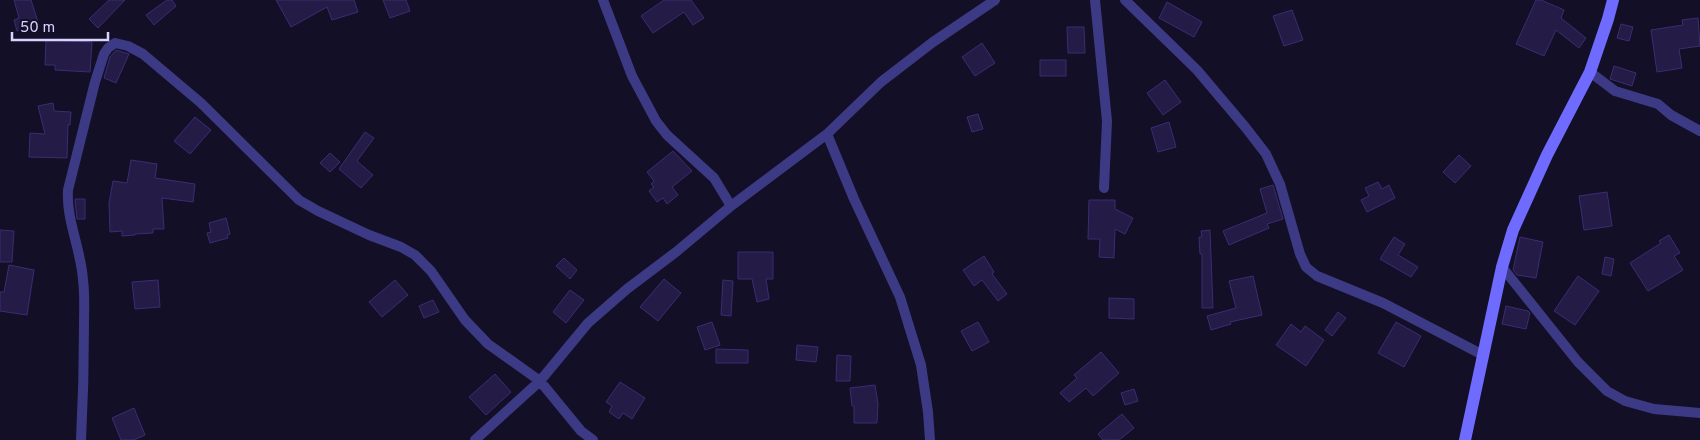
<svg xmlns="http://www.w3.org/2000/svg" width="1700" height="440" font-family="Overpass,sans-serif">
<rect width="100%" height="100%" fill="#130f26"/>
<path fill="#241b47" stroke="#3b2d73" d="M14,0H31L39,25L17,31L14,20L19,18Z
M109,0H125L98,28L89,19Z
M167,0H172L176,6L154,25L146,15Z
M276,0H354L358,12L332,20L327,7L291,27Z
M383,0H406L410,11L390,18Z
M664,0H691L704,18L693,25L684,12L653,33L641,16Z
M1536,0H1541L1564,10L1561,18L1586,38L1579,48L1556,30L1544,56L1516,44Z
M1167,2L1202,22L1194,37L1159,18Z
M1292,10L1303,40L1284,46L1273,16Z
M1698,18L1700,46L1679,49L1682,68L1657,72L1651,30L1683,25L1682,20Z
M1621,24L1633,27L1629,41L1617,38Z
M1067,27H1084L1085,53H1068Z
M46,40L92,42L90,72L55,70V65H45Z
M982,43L995,63L975,76L962,57Z
M116,50L129,54L116,83L104,78L110,57Z
M1040,60H1066V76H1040Z
M1614,66L1636,73L1632,86L1610,79Z
M1165,80L1181,102L1163,115L1147,93Z
M53,103L54,111L71,112L70,125L68,124L67,158L29,157L30,133L45,134L38,106Z
M978,114L983,129L972,132L967,117Z
M195,117L211,130L190,154L174,141Z
M1169,122L1176,147L1158,152L1151,128Z
M365,132L374,138L357,161L373,175L361,188L339,169Z
M673,151L692,171L672,187L678,195L667,204L663,198L657,202L649,191L654,187L651,184L654,181L647,172Z
M330,153L340,162L330,172L320,163Z
M1459,155L1471,166L1455,183L1443,172Z
M131,160L157,164L155,178L195,184L193,202L162,198L164,229H153V233L135,234V235L122,236V231L110,232L109,203L113,181L127,183Z
M1378,182L1382,189L1389,185L1395,198L1367,212L1361,200L1369,196L1365,188Z
M1273,185L1283,219L1267,224L1269,228L1229,245L1223,231L1267,213L1260,189Z
M1607,192L1612,226L1584,230L1579,196Z
M75,199H85V219H77Z
M1089,200H1115V209L1133,218L1125,234L1115,229L1114,258L1099,257L1100,239H1088Z
M226,218L230,234L227,235L228,238L210,243L207,233L211,232L209,223Z
M0,230L14,231L12,262H0Z
M1210,230L1213,308H1202V254H1200L1199,237H1202L1201,231Z
M1669,235L1680,253L1674,256L1683,270L1648,291L1630,263L1661,243L1659,241Z
M1394,237L1405,244L1398,255L1418,267L1411,277L1380,259Z
M1520,237L1543,242L1536,278L1517,275L1513,270Z
M738,252H773V279H766L769,299L757,302L752,279H738Z
M984,256L994,272L992,274L1007,294L998,301L982,280L974,286L963,270Z
M1605,257L1614,259L1611,276L1602,274Z
M564,258L577,270L570,279L556,266Z
M9,265L34,270L27,315L0,311V292H4Z
M1253,276L1262,315L1230,322L1231,324L1211,330L1207,316L1236,308L1229,281Z
M1578,276L1599,291L1575,325L1554,311Z
M664,279L681,293L658,321L640,307Z
M158,280L160,307L135,309L132,282Z
M395,280L408,295L382,317L369,302Z
M723,280L733,281L731,316L721,315Z
M570,290L584,300L566,323L553,312Z
M1109,298L1134,299V319L1109,318Z
M433,300L439,312L424,318L419,306Z
M1506,306L1528,311L1530,313L1526,329L1502,324Z
M1338,312L1346,318L1332,336L1325,330Z
M712,322L720,345L705,350L697,327Z
M978,322L989,342L972,351L961,331Z
M1396,322L1421,336L1404,367L1378,353Z
M1291,324L1301,332L1305,326L1324,340L1306,366L1276,345Z
M797,345L818,347L816,362L796,360Z
M716,349L748,350V363H716Z
M1101,352L1119,373L1093,396L1086,388L1069,402L1060,393L1077,378L1074,375Z
M837,355L851,356L850,381H836Z
M495,374L511,392L486,415L469,397Z
M620,382L645,398L632,419L623,413L619,419L609,412L612,406L606,402Z
M875,385L878,404L877,423H854V406H852L850,388Z
M1134,389L1138,401L1125,405L1121,393Z
M134,408L145,435L134,440H121L112,418Z
M1122,414L1134,428L1119,440H1103L1098,434Z"/>
<g fill="none" stroke-linecap="round" stroke-linejoin="round">
<path stroke="#3d3a85" stroke-width="10" d="M603,0L632,76L656,121L667,135L714,178L731,206
M1095,0L1107,121L1104,188
M1125,0L1197,70L1246,128L1266,154L1280,184L1300,254L1306,267L1317,276L1383,303L1483,355
M1590,72L1615,91L1658,104L1671,115L1700,131
M827,134L854,199L900,297L921,365L928,412L930,440
M1502,267L1578,362L1607,391L1625,401L1654,409L1700,413
M81,440C83,402 84,364 84,325C84,310 85,295 83,280C81,249 66,220 68,190L95,82L104,54L108,48L115,43L128,46L143,54L201,103L299,200L318,211L369,235L401,247L415,255L431,271L465,320L488,344L540,381L581,431L593,440
M475,440L540,381L588,323L627,289L676,252L731,206L827,134L881,82L933,42L995,0"/>
<path stroke="#6f6bff" stroke-width="12" d="M1465,440L1502,267L1513,230L1547,155L1590,72L1608,19L1613,0"/>
</g>
<path d="M12 32v8h96v-8" fill="none" stroke="#d9d4ff" stroke-width="2.5"/>
<text x="20" y="32" font-size="15" fill="#d9d4ff" stroke="#130f26" stroke-width="4" paint-order="stroke">50 m</text>
</svg>
